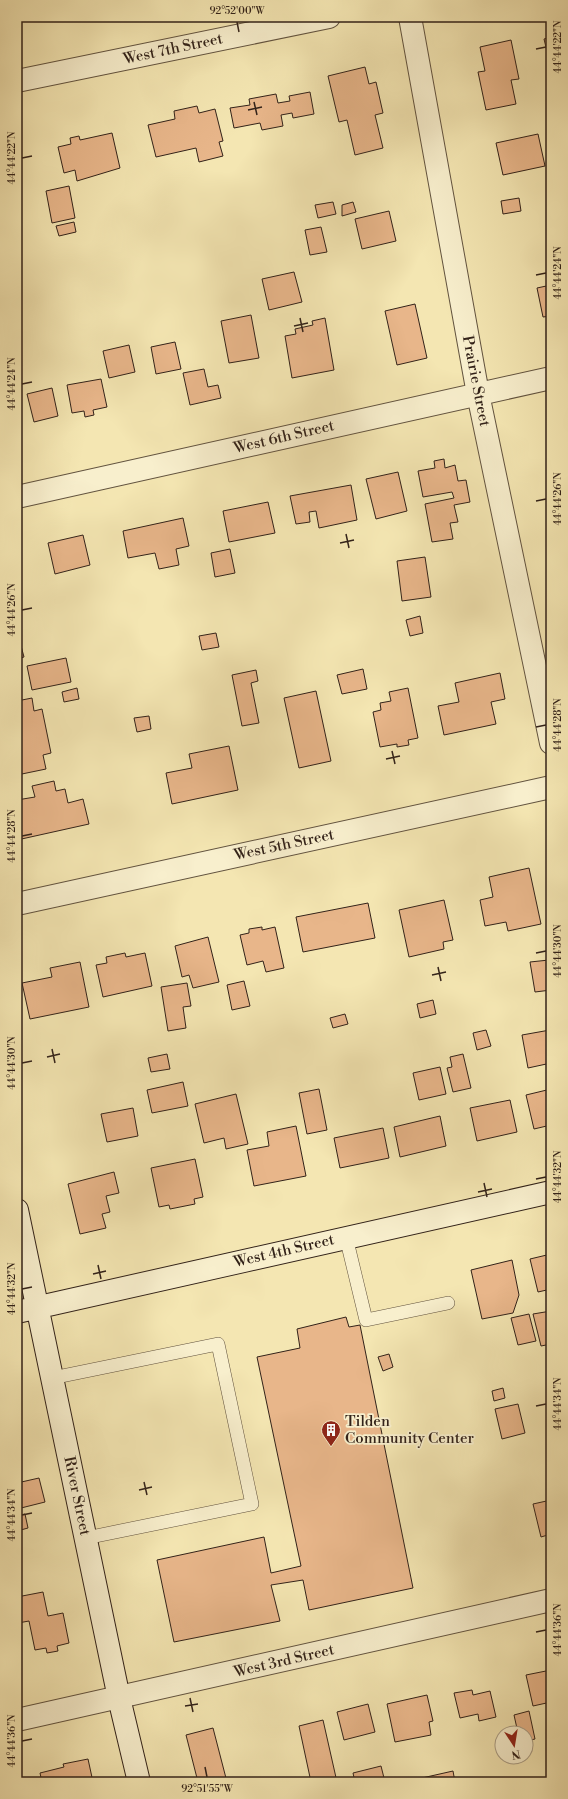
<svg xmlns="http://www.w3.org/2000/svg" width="568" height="1799" font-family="'Libre Bodoni',serif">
<rect width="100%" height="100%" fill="#f4e6b2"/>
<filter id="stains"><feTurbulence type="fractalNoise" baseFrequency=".005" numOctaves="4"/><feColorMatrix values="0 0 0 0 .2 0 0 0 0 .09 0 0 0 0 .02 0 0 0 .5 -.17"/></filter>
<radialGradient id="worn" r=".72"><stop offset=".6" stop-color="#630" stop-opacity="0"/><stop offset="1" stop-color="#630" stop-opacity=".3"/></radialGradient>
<path fill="#e8b68a" stroke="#322219" d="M551,37V68L544,39Z
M511,40L519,79L511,80L516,104L486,110L478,72L485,71L480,47Z
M365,67L369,84L376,82L383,113L375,115L383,148L355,155L347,120L339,122L328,76Z
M310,92L314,114L293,118L292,113L281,115L283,126L262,130L260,123L234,128L230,108L250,105L249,99L276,94L278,103L290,101L289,96Z
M197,106L199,113L215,109L223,141L219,142L223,156L199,162L196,148L156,157L148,125L175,119L174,111Z
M112,133L120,168L77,181L75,170L64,173L58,147L71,144L70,138L79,136L80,140Z
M538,134L545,166L503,175L496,143Z
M69,186L75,218L52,223L46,191Z
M519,198L521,211L503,214L501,201Z
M333,202L336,214L318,218L315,205Z
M353,202L356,212L342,216V205Z
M389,211L396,241L362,249L355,219Z
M74,222L76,232L59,236L56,226Z
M321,227L327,252L310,255L305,230Z
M294,272L302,302L269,310L262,279Z
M551,285V316L543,317L537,288Z
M415,304L427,358L397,365L385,311Z
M251,315L259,358L229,363L221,321Z
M325,318L334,370L292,378L285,336L296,334L295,329L313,325L312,321Z
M175,342L181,369L156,374L151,347Z
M129,345L135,372L109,378L103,351Z
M204,369L208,387L218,385L221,398L190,405L183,373Z
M101,379L107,407L93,410L94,415L85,417L84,411L72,413L67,385Z
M52,388L58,416L34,422L27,394Z
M444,459L445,468L455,465L458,481L466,480L470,502L454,505L458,522L450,523L453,539L432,542L425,504L454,498L452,492L423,497L418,471L435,468L434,461Z
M398,472L407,511L376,519L366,479Z
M351,485L357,520L319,528L316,511L309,512L310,522L296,524L290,496Z
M268,502L275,533L229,542L223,511Z
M183,518L189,546L176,549L179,565L159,569L155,553L128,558L123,531Z
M83,535L90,565L55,574L48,543Z
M230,549L235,573L215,577L211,553Z
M425,557L431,597L402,601L397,561Z
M420,616L423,633L410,636L406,620Z
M17,631L24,657L17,659Z
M216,633L219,647L202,650L199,636Z
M66,658L71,682L32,690L27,666Z
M363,669L367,689L342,694L337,675Z
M256,670L258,681L251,683L259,723L242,726L232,675Z
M500,673L505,699L491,702L496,724L444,735L438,706L459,702L455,683Z
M77,688L79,699L64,702L62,692Z
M408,688L418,738L408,740L409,745L397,747V744L380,747L373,712L381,710L380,703L391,701L389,692Z
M316,691L331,761L299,768L284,698Z
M32,698L34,711L42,709L51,753L43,755L46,769L17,775V701Z
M149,716L151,729L137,732L134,718Z
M229,746L238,790L172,804L166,773L192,768L189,754Z
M54,781L56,791L65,789L68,803L83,799L89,824L17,840V800L35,797L32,786Z
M529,868L541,924L508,931L506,922L485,926L480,900L493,897L489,877Z
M444,900L453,940L443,942L444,949L409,957L399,910Z
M368,903L375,938L303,952L296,917Z
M262,927V930L275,927L284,968L266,972L263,961L247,965L240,935L249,933V929Z
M208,937L219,982L193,988L189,975L182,977L175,946Z
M125,953L126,957L145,953L152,986L103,997L96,965L107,963L106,957Z
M549,960L551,990L535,992L530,962Z
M80,962L89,1007L30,1019L22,983L52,977L50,968Z
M244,981L250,1006L232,1010L227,985Z
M187,983L191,1006L183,1007L186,1028L168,1031L161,987Z
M433,1000L436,1014L420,1018L417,1004Z
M345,1014L348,1024L333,1028L330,1018Z
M486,1030L491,1046L477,1050L473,1033Z
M550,1030L551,1063L528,1068L522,1035Z
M167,1054L170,1069L151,1072L148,1058Z
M463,1054L471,1088L453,1092L447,1068L452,1067L450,1057Z
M440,1067L446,1094L419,1100L413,1073Z
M183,1082L188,1106L152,1113L147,1090Z
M319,1089L327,1130L307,1134L299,1093Z
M551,1089V1125L534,1129L526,1095Z
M236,1094L248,1144L226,1149L224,1138L204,1143L195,1104Z
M510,1100L517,1132L477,1141L470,1108Z
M133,1108L138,1136L107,1142L101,1114Z
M440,1116L446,1146L400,1157L394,1127Z
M296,1126L306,1176L254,1186L247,1150L269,1146L267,1132Z
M383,1128L389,1158L340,1168L334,1138Z
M195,1159L203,1197L194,1199L195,1204L170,1209L169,1205L159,1207L151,1168Z
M114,1172L119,1193L106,1196L110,1212L102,1214L106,1228L80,1234L68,1184Z
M551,1254V1289L538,1292L530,1259Z
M512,1260L519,1295L513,1313L482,1319L471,1270Z
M551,1311V1344L541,1346L533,1314Z
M529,1314L536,1341L518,1345L511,1318Z
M346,1317L349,1327L360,1325L413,1588L309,1610L303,1580L271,1585L280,1621L174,1642L157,1560L264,1537L271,1573L301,1566L257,1357L300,1348L297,1329Z
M389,1354L393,1367L383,1371L378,1357Z
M503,1388L505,1398L494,1401L492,1391Z
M518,1404L525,1433L502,1439L495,1409Z
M39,1478L45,1502L17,1509V1483Z
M551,1500V1534L541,1537L533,1504Z
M25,1514L28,1528L17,1531V1516Z
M43,1592L48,1616L63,1613L69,1643L57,1646L58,1651L47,1653L46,1648L35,1650L29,1621L18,1623L17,1616V1597Z
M551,1670V1702L533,1706L526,1675Z
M472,1690L473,1695L490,1691L496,1717L479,1721L478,1714L460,1718L454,1693Z
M427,1695L433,1721L429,1722L431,1735L395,1742L387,1704Z
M368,1704L375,1732L344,1740L337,1712Z
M529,1711L535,1739L526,1741V1733H518L514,1715Z
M323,1720L337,1782H311L299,1726Z
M213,1728L227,1782H198L186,1735Z
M88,1759L93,1782H42L40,1773L64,1767L63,1764Z
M381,1766L385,1782H355L353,1773Z
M453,1771L455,1782H422V1778Z"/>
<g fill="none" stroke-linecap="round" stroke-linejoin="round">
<defs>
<path id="lane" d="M346,1237L366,1320L448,1303
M52,1378L218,1344L252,1504L86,1538"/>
<path id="street" d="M410,17L478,394L551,743
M17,81L329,17
M17,497L551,378
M17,904L551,787
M17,1720L551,1600"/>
<path id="secondary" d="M17,1210L119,1698L139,1782
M17,1312L551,1192"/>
</defs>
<use href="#lane" stroke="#62533f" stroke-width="14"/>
<use href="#street" stroke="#62533f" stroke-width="24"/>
<use href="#secondary" stroke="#322219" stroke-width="24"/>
<use href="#lane" stroke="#f8efcd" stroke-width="13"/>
<use href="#street" stroke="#f8efcd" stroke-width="22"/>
<use href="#secondary" stroke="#f8efcd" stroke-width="22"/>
</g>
<path fill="none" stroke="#322219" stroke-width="1.5" d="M237,22L239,32M536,49L546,47M254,102L257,115M248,110L262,107M22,158L32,156M536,275L546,273M300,318L303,332M294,326L308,323M22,384L32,382M536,501L546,499M346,534L349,548M340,543L354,540M22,610L32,608M536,727L546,725M392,751L395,764M386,759L400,756M22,836L32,834M536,953L546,951M438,967L441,981M432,975L446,972M52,1049L55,1063M47,1057L60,1054M22,1063L32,1061M536,1179L546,1177M484,1183L487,1197M478,1192L492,1189M98,1265L101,1279M93,1274L106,1271M22,1289L32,1287M536,1406L546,1404M144,1482L147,1495M139,1490L152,1487M22,1515L32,1513M536,1632L546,1630M190,1698L193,1712M185,1706L198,1704M22,1741L32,1739M205,1767L207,1777"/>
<defs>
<symbol id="building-pin" viewBox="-11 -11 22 30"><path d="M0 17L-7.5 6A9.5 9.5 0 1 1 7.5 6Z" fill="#8f2418" stroke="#f8efcd"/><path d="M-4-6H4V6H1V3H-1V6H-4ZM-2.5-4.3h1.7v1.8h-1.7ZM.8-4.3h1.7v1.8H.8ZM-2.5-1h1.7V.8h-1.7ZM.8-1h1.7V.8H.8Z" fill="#fff"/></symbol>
</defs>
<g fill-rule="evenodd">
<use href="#building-pin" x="320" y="1419" width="22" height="30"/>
</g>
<g text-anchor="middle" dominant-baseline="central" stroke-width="3.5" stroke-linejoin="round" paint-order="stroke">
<g font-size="15" fill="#322219" stroke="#f8efcd">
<text transform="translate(173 49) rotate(-12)">West 7th Street</text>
<text transform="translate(476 381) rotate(79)">Prairie Street</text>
<text transform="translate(284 437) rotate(-13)">West 6th Street</text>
<text transform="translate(284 845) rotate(-12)">West 5th Street</text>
<text transform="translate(284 1251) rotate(-13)">West 4th Street</text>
<text transform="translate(77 1496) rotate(78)">River Street</text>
<text transform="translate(284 1661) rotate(-13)">West 3rd Street</text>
</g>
<g font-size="15" fill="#322219" stroke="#f8efcd" text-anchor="start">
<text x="345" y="1421">Tilden<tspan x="345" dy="17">Community Center</tspan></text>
</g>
</g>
<rect width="568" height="1799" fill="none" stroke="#f4e6b2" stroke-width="44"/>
<g transform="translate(514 1745) rotate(168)"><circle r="19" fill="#f8efcd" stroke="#a99d85"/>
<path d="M0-3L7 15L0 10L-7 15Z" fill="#8f2418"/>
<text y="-6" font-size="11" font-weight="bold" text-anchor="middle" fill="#322219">N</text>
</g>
<rect x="22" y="22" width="524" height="1755" fill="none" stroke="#322219" stroke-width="1.5"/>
<g font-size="10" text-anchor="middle" fill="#322219">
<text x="237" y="14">92°52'00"W</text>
<text transform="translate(557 47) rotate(-90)" y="4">44°44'22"N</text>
<text transform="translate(11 158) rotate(-90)" y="4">44°44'22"N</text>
<text transform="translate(557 273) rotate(-90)" y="4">44°44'24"N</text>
<text transform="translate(11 384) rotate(-90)" y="4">44°44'24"N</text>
<text transform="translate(557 499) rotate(-90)" y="4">44°44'26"N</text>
<text transform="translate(11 610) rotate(-90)" y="4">44°44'26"N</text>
<text transform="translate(557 725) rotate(-90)" y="4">44°44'28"N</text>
<text transform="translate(11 836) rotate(-90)" y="4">44°44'28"N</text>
<text transform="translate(557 951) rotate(-90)" y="4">44°44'30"N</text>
<text transform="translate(11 1063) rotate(-90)" y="4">44°44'30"N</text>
<text transform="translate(557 1177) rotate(-90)" y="4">44°44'32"N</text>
<text transform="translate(11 1289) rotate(-90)" y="4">44°44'32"N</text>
<text transform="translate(557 1404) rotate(-90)" y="4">44°44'34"N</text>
<text transform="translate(11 1515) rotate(-90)" y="4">44°44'34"N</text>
<text transform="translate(557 1630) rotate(-90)" y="4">44°44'36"N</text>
<text transform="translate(11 1741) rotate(-90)" y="4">44°44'36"N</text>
<text x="207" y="1792">92°51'55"W</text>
</g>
<rect width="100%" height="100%" filter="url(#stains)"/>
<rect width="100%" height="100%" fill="url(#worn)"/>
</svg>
